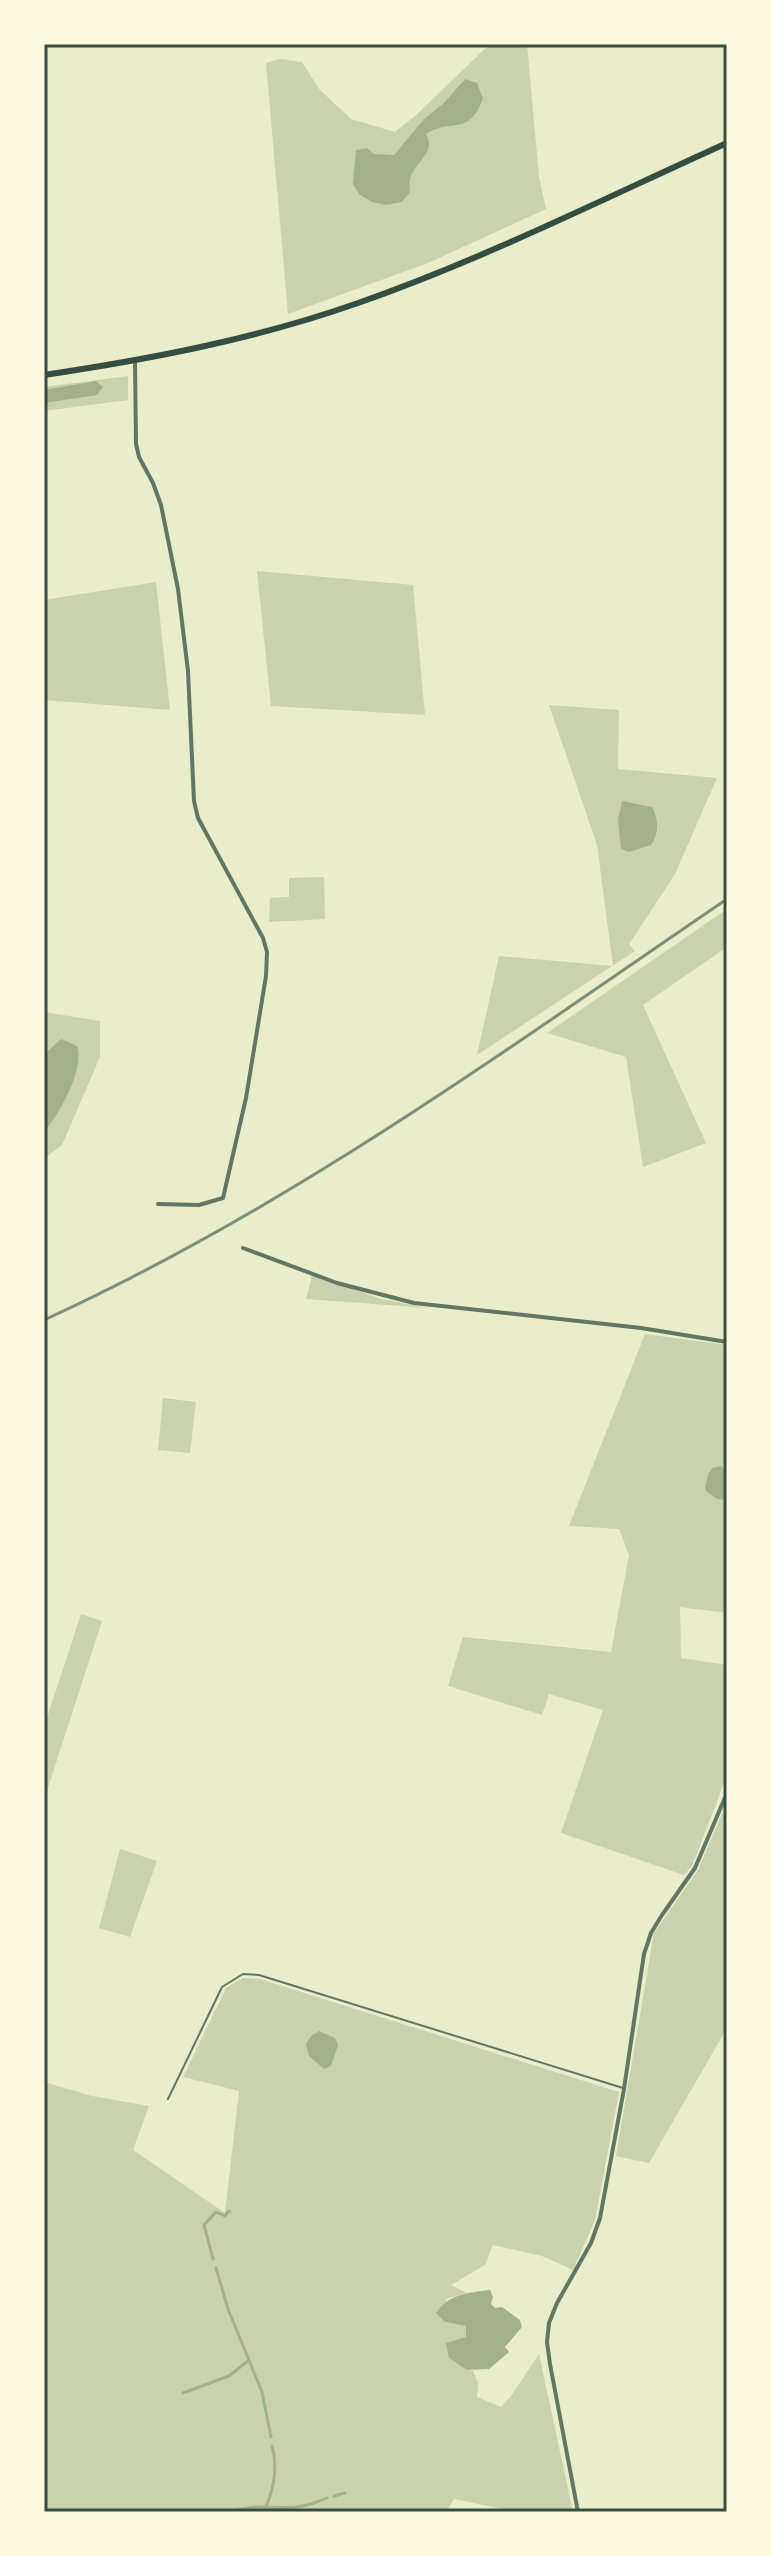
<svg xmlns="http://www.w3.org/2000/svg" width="771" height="2556" font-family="'Nunito Sans',sans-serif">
<rect width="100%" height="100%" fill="#e9edc9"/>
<path fill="#cad2ad" d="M490,44H527L539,177L546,209L428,263L288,314L266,63L280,59L302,62L320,90L351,119L395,132L415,116Z
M128,376V400L44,411V387Z
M257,571L413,585L425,715L271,706Z
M156,582L170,710L44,700V600Z
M549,705L619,710L618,769L717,778L675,874L629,944L635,951L477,1055L499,956L613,966L597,845Z
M324,877L325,919L269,922L270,898L289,897V878Z
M727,909V947L643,1005L706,1143L643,1167L626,1057L547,1033Z
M44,1012L100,1021V1057L62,1145L44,1159Z
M312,1275L381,1299L428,1308L306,1299Z
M645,1334L727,1345V1613L680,1607L681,1658L727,1665V1775L692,1866L684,1875L561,1833L603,1710L549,1694L542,1715L448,1686L463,1637L611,1652L629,1555L619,1529L569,1526Z
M163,1398L196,1402L190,1453L158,1450Z
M81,1614L102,1621L44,1800V1727Z
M727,1802V2028L649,2163L616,2156L654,1933L698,1870Z
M120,1849L157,1861L130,1937L99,1928Z
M243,1978L260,1979L619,2092L595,2220L573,2270L542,2256L493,2245L485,2265L451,2285L467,2293L446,2299L445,2322L467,2326V2370L473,2371L478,2383L477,2397L501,2407L511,2396L539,2354L573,2512H518L454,2499L446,2512H44V2082L92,2096L149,2106L133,2150L225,2213L239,2091L183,2077L226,1988Z"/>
<path fill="#a3b18a" d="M465,79L477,83L483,99C467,138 453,117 426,134C437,153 415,161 410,179C409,183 410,188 410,192L402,202L386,205L372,202L359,194L353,184L356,150L367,148L374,154L394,155L424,119L444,103Z
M96,381L103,387L97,395L44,403V390Z
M622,801L652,807C659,819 659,834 651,845L629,852L621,849L618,820Z
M61,1039L77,1046C84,1073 60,1111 44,1133V1064L48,1051Z
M721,1466L727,1474L726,1500L717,1499L705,1490L708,1474L713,1468Z
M319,2031L335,2038L338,2045L331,2066L324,2069L309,2056L306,2044L311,2036Z
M490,2290L493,2297L491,2304L495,2308L502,2307L520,2320L522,2327L505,2347L509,2352L489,2369L467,2370L449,2358L446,2343L466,2337V2326L445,2322L436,2313C449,2294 467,2293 490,2290Z"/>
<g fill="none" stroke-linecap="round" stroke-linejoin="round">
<path stroke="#a3b18a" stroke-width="3" d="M213,2259L204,2225L216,2212L225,2216L229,2211
M216,2268L228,2309L262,2392L271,2437
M183,2393L229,2376L249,2360
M334,2496L345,2493
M44,2511L47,2512
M231,2512C255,2503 272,2509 296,2507C308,2506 317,2502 327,2498
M263,2512C274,2492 278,2467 272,2446"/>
<path stroke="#617663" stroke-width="2" d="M168,2099L222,1987L243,1974L259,1975L623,2088"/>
<path stroke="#617663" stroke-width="4" d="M135,362L136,444L139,457L153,483L161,505L178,589L188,671L194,801L198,818L263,938L267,952L266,976L246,1098L223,1198L199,1205L158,1204
M243,1248L337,1283L414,1303L641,1328L727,1342
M578,2512L550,2364L547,2342L549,2323L557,2303L591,2243L600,2218L624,2089L644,1954L651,1933L662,1915L695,1868L727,1793"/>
<path stroke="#344e41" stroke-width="6" d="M44,375C151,359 256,339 358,303C484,259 605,198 727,143"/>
<path stroke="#7c8e77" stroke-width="3" d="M44,1320C291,1207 504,1051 727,899"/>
</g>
<rect width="771" height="2556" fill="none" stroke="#fefae0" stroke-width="92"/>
<rect x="46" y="46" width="679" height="2464" fill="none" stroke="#344e41" stroke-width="3"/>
</svg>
